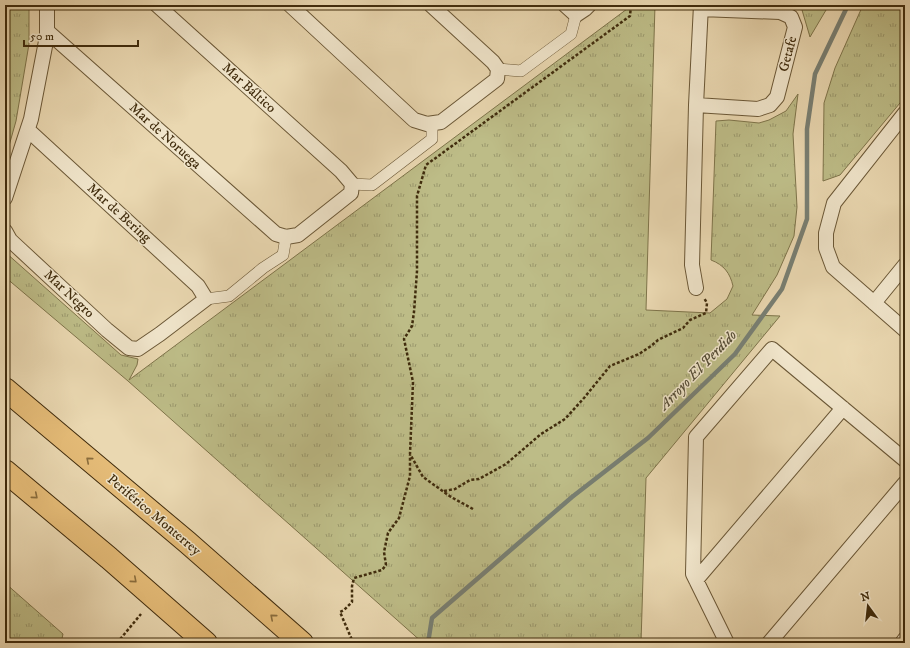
<svg xmlns="http://www.w3.org/2000/svg" width="910" height="648" font-family="'IM FELL DW Pica',serif">
<defs>
<pattern id="grass-tufts" width="24" height="20" patternUnits="userSpaceOnUse"><rect width="24" height="20" fill="#bdbc87"/><path d="M3 7l-1-3M5 7V3M7 7l1-3M15 17l-1-3M17 17v-4M19 17l1-3" fill="none" stroke="#9b996d"/></pattern>
</defs>
<rect width="100%" height="100%" fill="#ead8b1"/>
<filter id="stains"><feTurbulence type="fractalNoise" baseFrequency=".005" numOctaves="4"/><feColorMatrix values="0 0 0 0 .2 0 0 0 0 .09 0 0 0 0 .02 0 0 0 .5 -.17"/></filter>
<radialGradient id="worn" r=".72"><stop offset=".6" stop-color="#630" stop-opacity="0"/><stop offset="1" stop-color="#630" stop-opacity=".3"/></radialGradient>
<path fill="url(#grass-tufts)" stroke="#7e744a" d="M5,5H29V44L16,121L5,160Z
M627,5H655L646,310L710,313L727,299L733,286C730,273 724,265 711,260L716,121L729,120L759,123L769,120L786,111L798,94L793,134L797,207L794,236L777,275L752,315L780,316L646,478L641,643H423L128,381L5,277V252L121,355L138,359L137,365L129,380L627,9Z
M803,5H829L810,37L802,10Z
M863,5H905V97L840,175L823,181L824,103L835,68Z
M5,583L63,634L61,643H5Z"/>
<g fill="none" stroke-linecap="round" stroke-linejoin="round">
<path stroke="#787f73" stroke-width="4.5" d="M428,643L432,618L572,497L648,438L735,354L782,289L807,219V129L815,74L848,5"/>
<defs>
<path id="pedestrian" d="M498,69L521,71L571,34L576,15
M352,184L372,185L432,139V123
M206,299L229,296L263,268L283,255L286,237"/>
<path id="minor" d="M290,5L414,120L427,124L441,122L497,79L498,69L493,62L431,5
M565,5L576,15L585,9L589,5
M47,31L276,234L286,237L298,235L351,193L352,184L341,171L157,5
M696,105L758,109L770,105L777,97L795,27L791,17L780,12L701,9
M905,113L834,203L826,233V248L833,267L905,330
M5,198L31,119L47,36V5
M5,231L10,240L107,330L129,348L138,349L160,334L206,299L198,286L28,130
M696,288L692,265L696,105L701,5
M874,303L905,265
M696,580L843,408
M727,643L693,574L696,437L772,349L905,460
M769,643L905,483
M902,643L905,639"/>
<path id="motorway" d="M5,389L187,542L302,643
M5,471L109,558L206,643"/>
</defs>
<use href="#pedestrian" stroke="#6a5736" stroke-width="12"/>
<use href="#minor" stroke="#6a5736" stroke-width="16"/>
<use href="#motorway" stroke="#402c0d" stroke-width="24"/>
<path stroke="#402c0d" stroke-width="2.5" stroke-dasharray="3 2" stroke-linecap="butt" d="M444,491L455,489L470,480L479,479L506,464L541,434L565,419L584,398L610,366L639,354L651,346L658,340L683,328L690,320L706,313L707,303L704,298
M473,509L451,497L423,477L410,454L413,382L404,339L412,326L414,312L417,271V196L426,165L630,16L631,5
M120,640L168,641
M117,643L141,614
M355,643L352,640L340,612L344,610L352,602V586L354,578L382,570L386,565L384,552L388,533L399,518L410,476V455"/>
<use href="#pedestrian" stroke="#f1e6cc" stroke-width="11"/>
<use href="#minor" stroke="#f1e6cc" stroke-width="14"/>
<use href="#motorway" stroke="#e5bc78" stroke-width="22"/>
</g>
<defs><path id="oneway-chevron" d="M-2-3.5L2.5 0L-2 3.5" fill="none" stroke-width="1.6" stroke-linecap="round" stroke-linejoin="round"/></defs>
<g stroke="#8a6d3d">
<use href="#oneway-chevron" transform="translate(89 460) rotate(-140)"/>
<use href="#oneway-chevron" transform="translate(35 496) rotate(40)"/>
<use href="#oneway-chevron" transform="translate(134 580) rotate(41)"/>
<use href="#oneway-chevron" transform="translate(273 617) rotate(-139)"/>
</g>
<g text-anchor="middle" dominant-baseline="central" stroke-width="3" stroke-linejoin="round" paint-order="stroke">
<g font-size="14" fill="#402c0d" stroke="#f1e6cc">
<text transform="translate(788 54) rotate(-75)">Getafe</text>
<text transform="translate(249 88) rotate(42)">Mar Báltico</text>
<text transform="translate(165 136) rotate(42)">Mar de Noruega</text>
<text transform="translate(119 213) rotate(42)">Mar de Bering</text>
<text transform="translate(69 294) rotate(43)">Mar Negro</text>
<text transform="translate(154 515) rotate(40)">Periférico Monterrey</text>
</g>
<g font-size="15" font-style="italic" fill="#574f38" stroke="#f1e6cc">
<text transform="translate(698 370) rotate(-46)">Arroyo El Perdido</text>
</g>
</g>
<rect width="910" height="648" fill="none" stroke="#ead8b1" stroke-width="20"/>
<rect x="6" y="6" width="898" height="636" fill="none" stroke="#402c0d" stroke-width="2"/>
<rect x="10" y="10" width="890" height="628" fill="none" stroke="#402c0d"/>
<g transform="translate(868 606) rotate(345)" stroke="#f1e6cc" stroke-width="3" paint-order="stroke">
<path d="M0-3L7 15L0 10L-7 15Z" fill="#402c0d"/>
<text y="-6" font-size="11" font-weight="bold" text-anchor="middle" fill="#402c0d">N</text>
</g>
<path d="M24 40v6h114v-6" fill="none" stroke="#402c0d" stroke-width="2"/>
<text x="30" y="40" font-size="12" fill="#402c0d" stroke="#f1e6cc" stroke-width="3" paint-order="stroke">50 m</text>
<rect width="100%" height="100%" filter="url(#stains)"/>
<rect width="100%" height="100%" fill="url(#worn)"/>
</svg>
